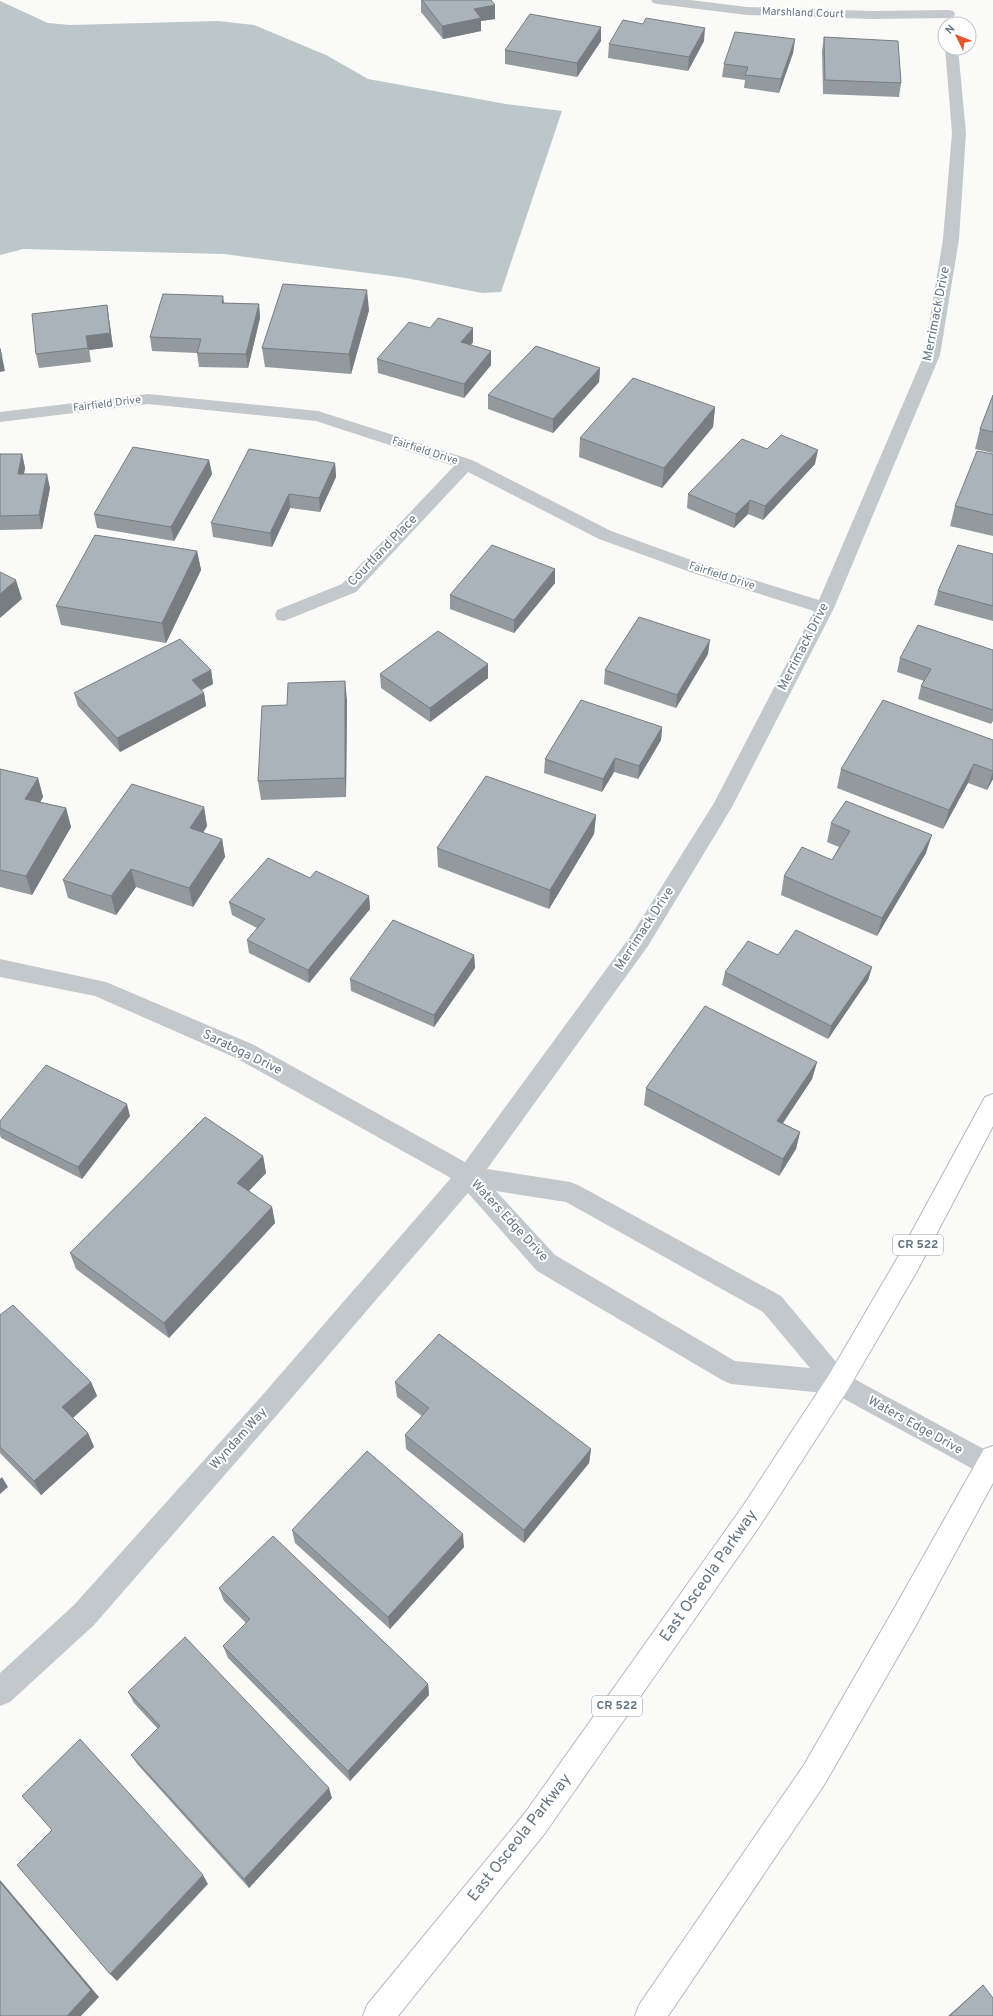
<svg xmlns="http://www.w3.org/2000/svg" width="993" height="2016" font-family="Overpass,sans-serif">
<rect width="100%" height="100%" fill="#fafaf8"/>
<path fill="#bbc7cb" d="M0,1L48,23L70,25L218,21L254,25L326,55L368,79L506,104L562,111L501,292L482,293L406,278L224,254L23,249L0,255Z"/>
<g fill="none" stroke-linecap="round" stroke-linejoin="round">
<defs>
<path id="major" d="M993,1094V1126L916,1273L847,1391L761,1524L545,1833L398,2016H363L367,2005L525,1813L743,1506L829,1375L898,1257L985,1097Z
M993,1446V1483L915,1627L824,1785L668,2016H635L639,2005L804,1765L895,1607L984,1449Z"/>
</defs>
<use href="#major" stroke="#b5babe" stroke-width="2"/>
<path fill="#c3c8cc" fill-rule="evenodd" d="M651,0H690L747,7L872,11L948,10L953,11L955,14L953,17L948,18L872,19L747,15L658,4L653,3Z
M945,47L958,48L966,133L959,239L940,355L834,608L732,807L648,946L487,1169L570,1182L578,1185L781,1296L847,1375L993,1454V1480L835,1394L731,1384L722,1380L537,1271L468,1193L277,1415L94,1625L10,1702L0,1706V1673L74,1605L259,1399L451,1178L236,1058L95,996L0,977V959L106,982L252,1044L465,1162L632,934L714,803L814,611L693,573L599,539L468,472L356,592L284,621L277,620L275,615L277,610L342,584L454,466L316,421L148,404L0,422V412L148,394L318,411L472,460L611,531L705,565L819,600L924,355L943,239L952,133ZM496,1191L566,1202L763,1312L810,1368L735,1361L555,1255Z"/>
<use href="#major" fill="#fff" fill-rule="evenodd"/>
</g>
<path fill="#929a9f" d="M421,0H491L495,19L481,21V31L443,39L421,12Z
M824,37L901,83L899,97L823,94L822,51Z
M795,39L793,53L779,93L744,88L745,80L722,77L724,64Z
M601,41L577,77L505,64V50Z
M704,41L688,71L608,58L609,44Z
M224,303L259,304L260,318L248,368L199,367L197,353L152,351L150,337Z
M107,305L113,347L89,350L91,362L39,368L36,354Z
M369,310L351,374L265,367L262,348Z
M473,342L471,345L491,351V365L464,398L378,373L377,359Z
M600,368L599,382L553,433L488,409V395Z
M993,395V453L975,449L980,429Z
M715,407L713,427L662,488L579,457L580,438Z
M767,449L815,464L763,520L748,514L734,528L687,508L688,494Z
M0,454H22L25,468L24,474L50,488L42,529L0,530Z
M993,454V536L950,526L955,506Z
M209,460L212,474L174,541L97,528L94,514Z
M335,463L336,477L320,512L290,508L272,547L213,537L211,523Z
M197,551L201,570L166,643L61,625L56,606Z
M993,554V621L934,605L938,591Z
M555,569V583L514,633L450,609V595Z
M993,650V721L991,724L918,699L921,686L924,681L897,672L900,658Z
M708,654L676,708L604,684L605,670Z
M211,670L213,684L201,690L204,693L206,706L120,752L78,706L74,693Z
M380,674L488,678L430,722L381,688Z
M347,700L346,797L261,800L258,781L287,705Z
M662,727L661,740L638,779L614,772L602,792L544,773L545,759Z
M993,740V779L987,790L968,783L943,829L837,788L841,769Z
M0,769L38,778L43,797L40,802L66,808L71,827L32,895L0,887Z
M204,807L207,826L203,833L222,839L225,857L193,907L136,887L116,915L68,898L63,880Z
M596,815L594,834L549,909L438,867L437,848Z
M831,823L926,853L877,936L781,895L784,876L832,860L839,847L827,842Z
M310,878L369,896L370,909L309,983L249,953L247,940L257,928L232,915L229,902Z
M474,955L475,968L434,1027L351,991L350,979Z
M778,955L872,967L868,980L828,1039L722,985L725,972Z
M817,1062L812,1079L783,1123L800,1132L796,1149L779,1176L644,1105L646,1088Z
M130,1116L82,1179L1,1138L0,1135V1121Z
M263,1156L266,1173L249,1191L272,1207L275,1223L169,1338L76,1269L70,1253Z
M0,1315L91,1382L97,1396L73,1418L88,1433L94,1447L41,1495L0,1453Z
M395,1382L591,1449L589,1463L524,1543L406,1449L405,1435L422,1416L397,1397Z
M292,1530L464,1547L390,1629L295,1543Z
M219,1588L428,1684L429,1695L350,1781L228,1658L223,1646L246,1623L224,1601Z
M128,1692L332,1798L249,1888L138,1765L131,1755L158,1729L134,1703Z
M983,1985L993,2016H948L975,1992Z"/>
<path fill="#777d82" d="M495,5V19L481,21V31L443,39L442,26L474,9Z
M601,27V41L577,77V63Z
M705,28L704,41L688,71L689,57Z
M795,39L793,53L779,93L781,79Z
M367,290L369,310L351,374L349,354Z
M223,296L225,310L222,303Z
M259,304L260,318L248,368L246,354Z
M107,305L113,347L89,350L91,362L86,336Z
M473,328V342L462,356L461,342Z
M0,347L5,371L0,372Z
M491,351V365L464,398V384Z
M600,368L599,382L553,433V419Z
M715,407L713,427L662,488L664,468Z
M818,450L815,464L763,520L765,506Z
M22,454L25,468L21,488L18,474Z
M209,460L212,474L174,541L171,527Z
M335,463L336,477L320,512L319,498Z
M47,474L50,488L42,529L39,515Z
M289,494L290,508L272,547L270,533Z
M750,500L748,514L734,528L736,514Z
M197,551L201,570L166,643L162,623Z
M555,569V583L514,633V620Z
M16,580L22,599L0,618V594Z
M710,640L708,654L676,708L677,695Z
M488,664V678L430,722V708Z
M211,670L213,684L194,694L192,680Z
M345,681L347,700L346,797L345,778Z
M204,693L206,706L120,752L117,738Z
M662,727L661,740L638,779L639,766Z
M615,758L614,772L602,792L603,779Z
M974,764L968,783L943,829L949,810Z
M993,771V779L987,790Z
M38,778L43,797L31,818L25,799Z
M204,807L207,826L193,847L190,828Z
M66,808L71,827L32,895L26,876Z
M596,815L594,834L549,909L550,890Z
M932,835L926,853L877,936L882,918Z
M222,839L225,857L193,907L189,888Z
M131,869L136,887L116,915L111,896Z
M369,896L370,909L309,983L308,970Z
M474,955L475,968L434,1027V1015Z
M872,967L868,980L828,1039L831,1026Z
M817,1062L812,1079L773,1138L777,1121Z
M127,1104L130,1116L82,1179L78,1167Z
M800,1132L796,1149L779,1176L783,1159Z
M263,1156L266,1173L241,1199L237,1183Z
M272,1207L275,1223L169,1338L164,1323Z
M91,1382L97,1396L69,1421L62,1407Z
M88,1433L94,1447L41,1495L34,1481Z
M591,1449L589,1463L524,1543V1530Z
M2,1477L8,1487L0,1494V1479Z
M463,1534L464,1547L390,1629L388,1617Z
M428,1684L429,1695L350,1781L348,1771Z
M329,1788L332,1798L249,1888L244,1879Z
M203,1875L208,1884L117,1981L110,1974Z
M0,1880L99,1997L81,2016H67L0,1882Z"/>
<path fill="#aab3b9" stroke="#777d82" d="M422,0H491L495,5L474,9L481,18L442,26Z
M530,14L601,27L577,63L505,50Z
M646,18L705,28L689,57L609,44L623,20L643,24Z
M735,32L795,39L781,79L745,75L748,67L724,64Z
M824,37L898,41L901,83L825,80Z
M283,284L367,290L349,354L262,348Z
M163,294L223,296L222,303L259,304L246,354L197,353L201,339L150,337Z
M107,305L110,333L86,336L88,348L36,354L32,314Z
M438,318L473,328L461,342L491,351L464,384L377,359L409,322L430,328Z
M536,346L600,368L553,419L488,395Z
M0,349L2,357H0Z
M633,378L715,407L664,468L580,438Z
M993,395V432L980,429Z
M781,435L818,450L765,506L750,500L736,514L688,494L742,439L767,449Z
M133,447L209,460L171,527L94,514Z
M249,449L335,463L319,498L289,494L270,533L211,523Z
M977,451L993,454V515L955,506Z
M0,454H22L18,474H47L39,515L0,516Z
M95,535L197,551L162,623L56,606Z
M492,545L555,569L514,620L450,595Z
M958,545L993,554V606L938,591Z
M0,572L16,580L0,594Z
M639,617L710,640L677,695L605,670Z
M918,625L993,650V710L921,686L931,669L900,658Z
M438,631L488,664L430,708L380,674Z
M180,639L211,670L192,680L204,693L117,738L74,693Z
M345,681V778L258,781L262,706L287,705L288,683Z
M581,700L662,727L639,766L615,758L603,779L545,759Z
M883,700L993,740V771L974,764L949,810L841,769Z
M0,769L38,778L25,799L66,808L26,876L0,870Z
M486,776L596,815L550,890L437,848Z
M132,784L204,807L190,828L222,839L189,888L131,869L111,896L63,880Z
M846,801L932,835L882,918L784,876L802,847L832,860L850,831L831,823Z
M268,858L310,878L316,871L369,896L308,970L247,940L265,919L229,902Z
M393,920L474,955L434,1015L350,979Z
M796,930L872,967L831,1026L725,972L748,941L778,955Z
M705,1006L817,1062L777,1121L800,1132L783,1159L646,1088Z
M46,1065L127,1104L78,1167L0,1128V1121Z
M205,1117L263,1156L237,1183L272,1207L164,1323L70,1253Z
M13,1305L91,1382L62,1407L88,1433L34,1481L0,1447V1315Z
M439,1334L591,1449L524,1530L405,1435L429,1408L395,1382Z
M367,1451L463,1534L388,1617L292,1530Z
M273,1536L428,1684L348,1771L223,1646L250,1619L219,1588Z
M185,1637L329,1788L244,1879L131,1755L160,1726L128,1692Z
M80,1739L203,1875L110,1974L17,1865L52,1830L22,1796Z
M0,1882L91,1990L67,2016H0Z
M983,1985L993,1998V2016H950Z"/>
<g text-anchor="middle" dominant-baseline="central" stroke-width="4" stroke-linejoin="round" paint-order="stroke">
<g font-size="11" fill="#657683" stroke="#fff">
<text transform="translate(803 13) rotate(2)">Marshland Court</text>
<text transform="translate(107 404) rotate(-7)">Fairfield Drive</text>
<text transform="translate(425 451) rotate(18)">Fairfield Drive</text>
<text transform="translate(722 576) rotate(18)">Fairfield Drive</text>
</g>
<g fill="#fff" stroke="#939fa8" stroke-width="1">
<rect x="893" y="1235" width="50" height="20" rx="3"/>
<rect x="592" y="1696" width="50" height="20" rx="3"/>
</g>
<g font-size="12" font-weight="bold" fill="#657683">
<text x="918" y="1245">CR 522</text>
<text x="617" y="1706">CR 522</text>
</g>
<g font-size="13" fill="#657683" stroke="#fff">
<text transform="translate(937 314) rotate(-79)">Merrimack Drive</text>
<text transform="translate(383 551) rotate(-46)">Courtland Place</text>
<text transform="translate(804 647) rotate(-63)">Merrimack Drive</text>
<text transform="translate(645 929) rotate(-57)">Merrimack Drive</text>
<text transform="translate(242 1053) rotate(26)">Saratoga Drive</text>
<text transform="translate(509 1221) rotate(47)">Waters Edge Drive</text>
<text transform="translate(915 1426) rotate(29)">Waters Edge Drive</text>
<text transform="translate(239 1439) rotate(-48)">Wyndam Way</text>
</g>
<g font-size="16" fill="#657683" stroke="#fff">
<text transform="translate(709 1576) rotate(-55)">East Osceola Parkway</text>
<text transform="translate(520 1838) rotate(-52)">East Osceola Parkway</text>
</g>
</g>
<g transform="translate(957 36) rotate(313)"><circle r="19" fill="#ffffff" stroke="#c1c8cd"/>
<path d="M0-3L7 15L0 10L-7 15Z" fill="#e4572e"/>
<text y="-6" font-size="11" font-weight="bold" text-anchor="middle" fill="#657683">N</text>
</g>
</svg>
